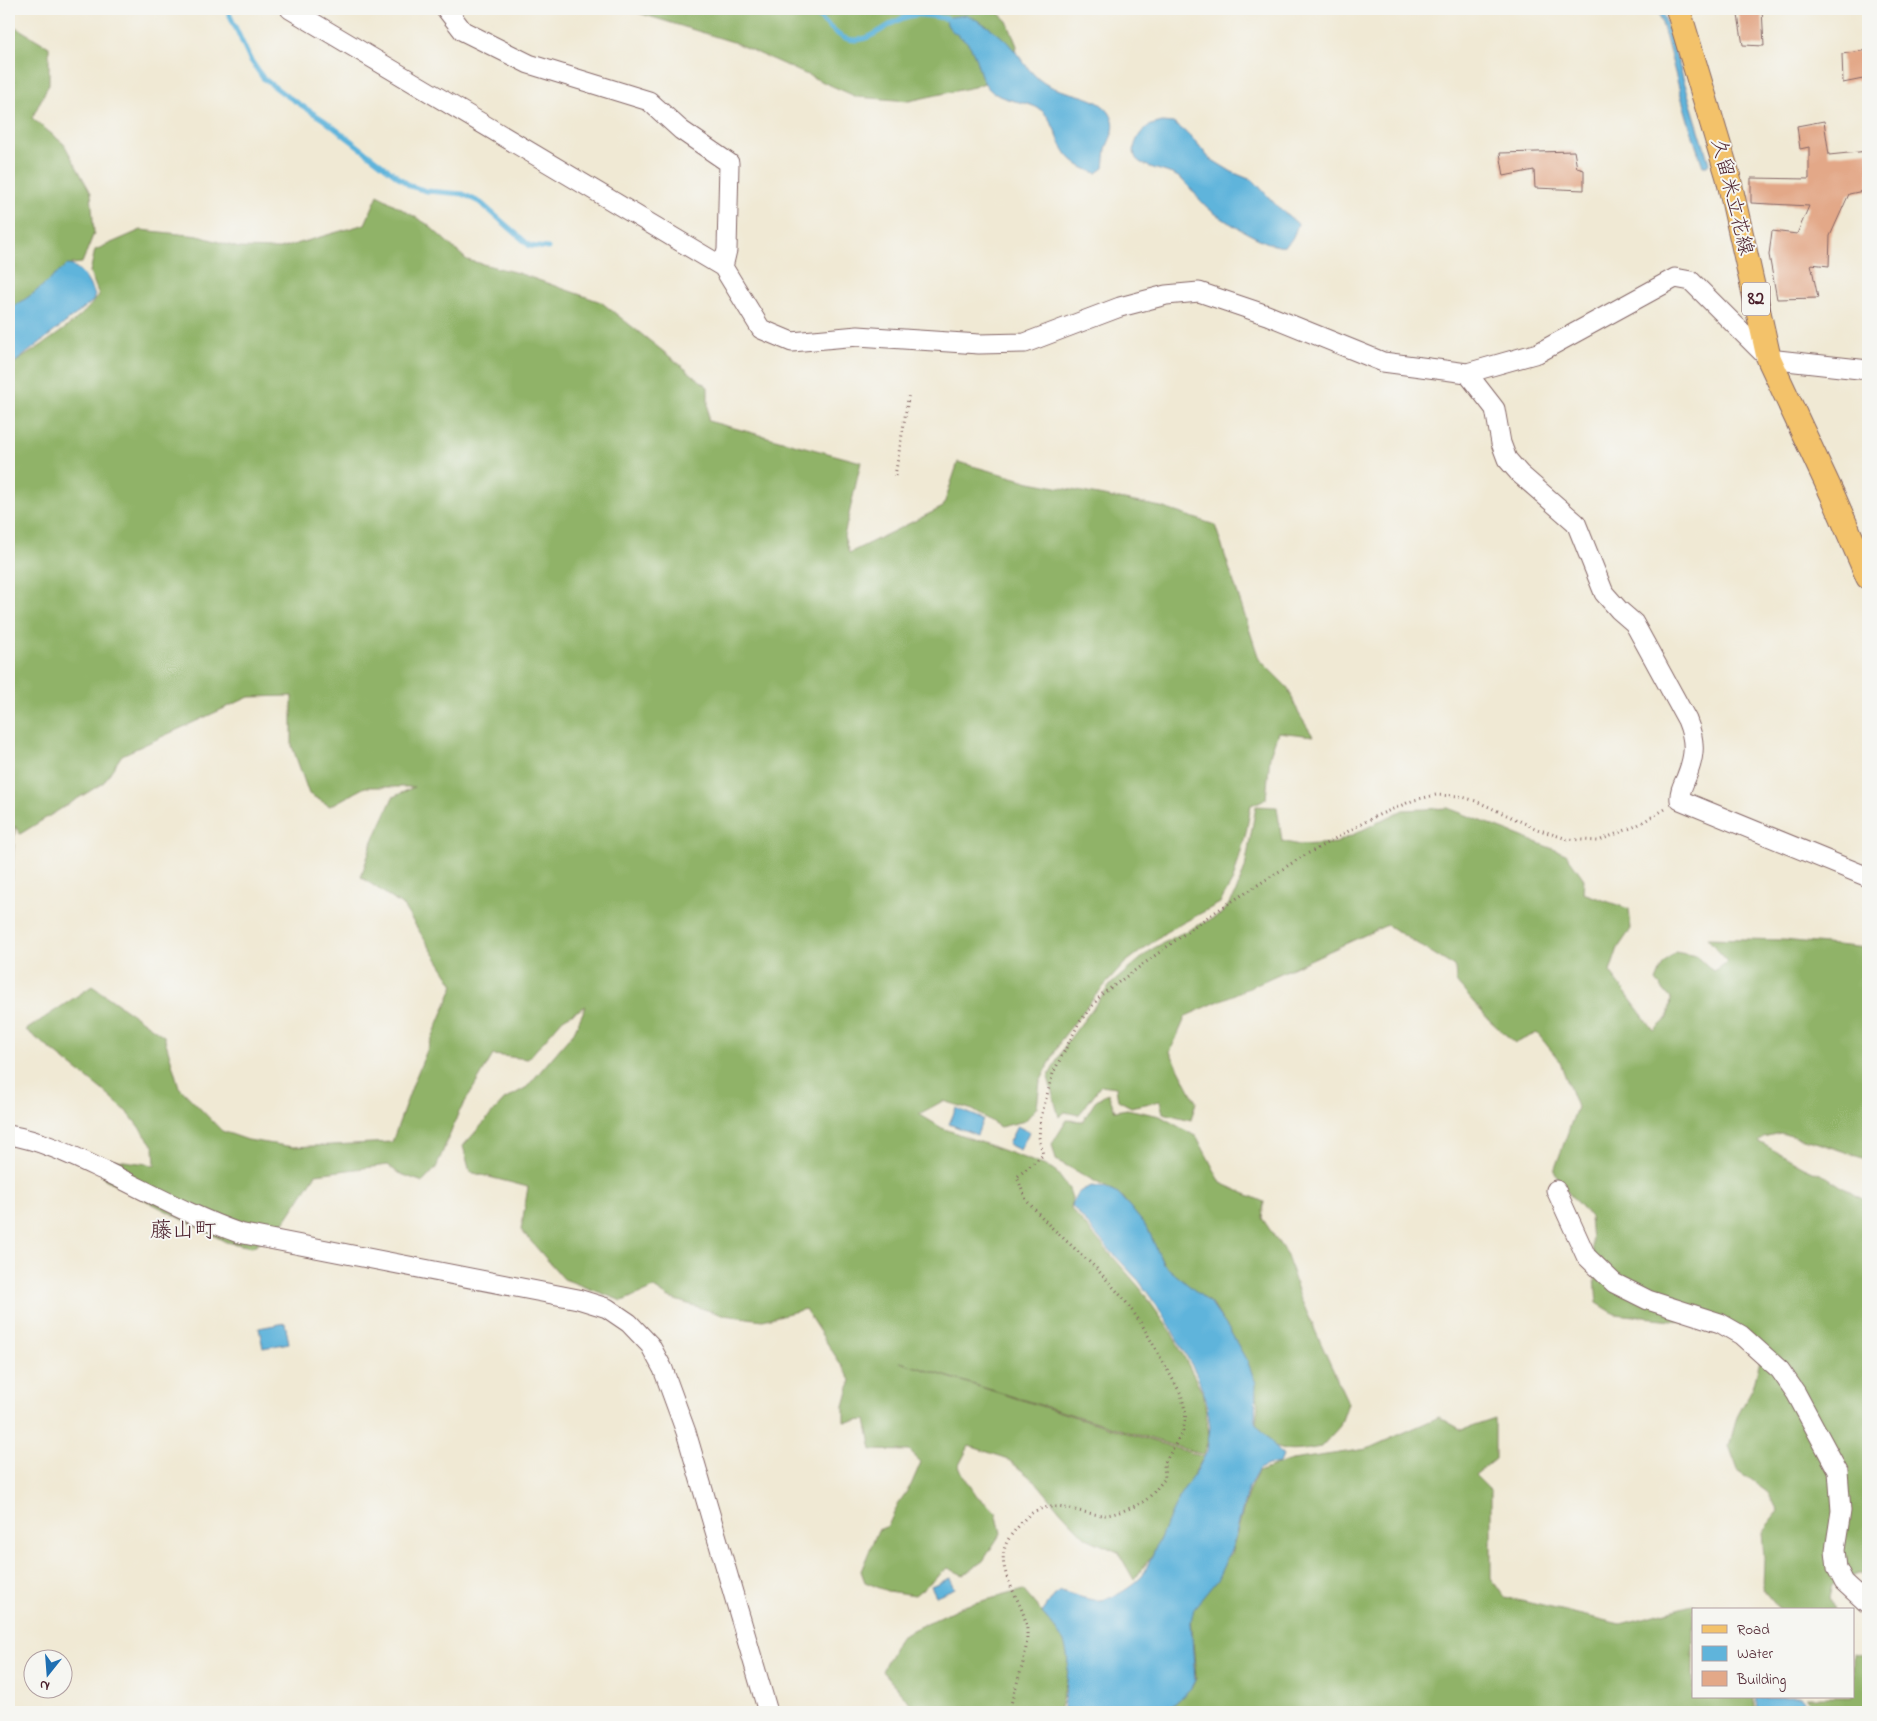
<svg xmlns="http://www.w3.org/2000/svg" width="1877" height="1721" font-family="'Indie Flower','Klee One',sans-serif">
<rect width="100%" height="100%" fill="#f6f6f2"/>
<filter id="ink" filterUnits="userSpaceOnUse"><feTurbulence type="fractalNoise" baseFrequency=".02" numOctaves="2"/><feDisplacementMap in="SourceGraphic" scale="10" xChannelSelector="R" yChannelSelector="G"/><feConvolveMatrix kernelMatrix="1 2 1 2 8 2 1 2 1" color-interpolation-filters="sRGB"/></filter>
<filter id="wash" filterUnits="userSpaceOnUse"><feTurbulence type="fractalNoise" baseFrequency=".0096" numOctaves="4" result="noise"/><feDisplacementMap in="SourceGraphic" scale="20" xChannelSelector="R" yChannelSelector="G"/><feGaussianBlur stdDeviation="1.12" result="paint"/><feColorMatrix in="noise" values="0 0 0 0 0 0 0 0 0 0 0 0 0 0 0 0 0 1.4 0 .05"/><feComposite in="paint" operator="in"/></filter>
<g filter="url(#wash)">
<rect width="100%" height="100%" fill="#f0e9d4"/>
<path fill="#90b368" stroke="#6d694a" d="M626,9H994L1007,21L1017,46L1014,61L1003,76L974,87L909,101L857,97L733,42Z
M9,26H14L49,47V84L32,118L64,144L91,193L94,233L82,263L72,264L49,284L9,314Z
M378,195L427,224L467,260L518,273L601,302L708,387V421L861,462L844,536L849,553L943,507L958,462L1030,482L1161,507L1215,525L1259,659L1288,688L1299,714L1313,736L1278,732L1270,755L1266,799L1251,805L1246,833L1233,880L1220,903L1166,932L1125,963L1095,996L1061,1040L1040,1082L1037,1107L1025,1121L1000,1127L973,1110L943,1101L919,1114L942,1128L1054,1169L1069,1189L1072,1198L1071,1209L1140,1288L1171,1332L1204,1395L1209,1436L1204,1455L900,1362L1204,1457L1181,1495L1153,1554L1134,1580L1118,1552L1086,1538L1062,1513L1036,1482L1006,1458L969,1446L958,1467L977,1496L996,1512L1001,1533L983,1561L963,1575L948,1568L915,1595L887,1591L865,1582L861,1571L878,1530L888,1526L898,1504L911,1485L921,1462L909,1451L872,1450L866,1420L844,1422V1406L851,1380L805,1309L763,1320L723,1315L669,1298L654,1288L622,1301L564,1279L521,1230L528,1187L470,1172L463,1146L504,1100L527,1087L574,1032L586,1006L563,1019L528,1059L493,1055L458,1114L436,1168L423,1182L398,1173L388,1165L316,1174L279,1230L252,1247L226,1242L105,1179L93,1157L155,1165L154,1147L129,1114L101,1089L26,1030L92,986L164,1036L179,1087L222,1131L248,1140L293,1147L392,1142L413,1084L454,985L403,906L361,877L372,843L393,797L414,787H365L330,806L309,794L292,746V696L249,697L122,755L103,783L20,834L15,826L12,879L9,890V366C38,348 79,323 99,295L90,272L95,250L141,230L199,236L239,248L279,249L365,224Z
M1256,806L1277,807L1282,841L1299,845L1336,843L1403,810L1448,808L1566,854L1584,879L1583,893L1629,909L1631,929L1618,948L1610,972L1654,1031L1668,1018L1671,999L1656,981L1663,964L1675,952L1697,956L1713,971L1728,962L1707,938L1783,940L1868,948V1160L1822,1144L1780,1133L1763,1137L1759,1142L1804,1167L1827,1177L1853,1194L1868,1201V1575L1859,1574L1833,1584L1830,1597L1834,1610H1781L1763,1589L1764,1559L1762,1532L1778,1512L1767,1491L1738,1470L1729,1446L1737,1417L1753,1387L1760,1361L1737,1341L1701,1323L1615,1314L1597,1303L1590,1217L1565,1189L1554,1171L1577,1107L1559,1060L1537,1033L1515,1043L1489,1020L1456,982L1455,967L1387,925L1186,1016L1170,1052L1196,1102L1191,1120L1163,1113L1160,1101L1131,1107L1118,1100L1116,1087L1101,1085L1079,1115L1065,1112L1059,1117L1048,1077L1065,1045L1111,984L1152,949L1178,935L1222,914L1235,895L1245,868Z
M1108,1093L1115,1111L1127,1109L1160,1116L1197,1137L1221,1183L1264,1202L1262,1218L1287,1255L1300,1297L1348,1403L1340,1426L1321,1447C1309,1449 1293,1453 1281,1449C1271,1447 1263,1432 1256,1425L1258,1402L1254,1381L1242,1353L1213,1305L1166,1269L1142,1222L1120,1195L1056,1160L1052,1144L1067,1120L1083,1121L1095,1102Z
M1439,1417L1462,1430L1495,1419V1459L1475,1475L1491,1491V1578L1504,1597L1621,1624L1693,1605L1708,1610H1693V1697H1753L1756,1712H1166L1192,1687L1196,1678L1191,1618L1194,1605L1216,1577L1231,1553L1249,1490L1258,1472L1292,1460L1367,1449Z
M1023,1590L1067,1642L1068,1676L1059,1712H918L882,1671L900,1636L960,1607Z
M1853,1654L1867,1658L1868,1662V1712H1820L1805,1697H1853Z"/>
<path fill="#5fb4db" stroke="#546a83" d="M1658,9H1662L1709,163L1707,166H1703C1684,115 1673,61 1658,9Z
M967,15C983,23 997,31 1008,43C1021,57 1029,73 1044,83C1064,96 1104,93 1113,120C1116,130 1109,140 1106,149C1105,155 1105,162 1104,168L1097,173C1091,172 1086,169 1080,166C1055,151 1060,126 1041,110C1028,100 1001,103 988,88C978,76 978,59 970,46C964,36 950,34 946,22L950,17Z
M1162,122L1173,123L1183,130L1197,143L1209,158L1232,172L1254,181L1276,205L1298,224C1295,232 1292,243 1284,246C1273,250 1223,220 1213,212C1200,203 1193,189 1181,179C1171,170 1138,168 1135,156C1131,145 1141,129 1151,125C1155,124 1159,123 1162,122Z
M67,265C81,265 89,284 95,295L93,301L9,367V310L34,293Z
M956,1108L983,1119L977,1135L949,1124Z
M1017,1126L1029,1132L1020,1150L1008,1144Z
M1092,1186L1105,1188L1118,1194L1130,1207L1148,1229L1163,1264L1211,1304L1230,1331L1248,1363L1256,1383L1255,1422L1283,1456L1280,1463L1268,1465L1259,1469L1248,1488L1233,1545L1217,1580L1194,1608L1191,1623L1195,1680L1191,1688L1166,1712H1062C1065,1692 1073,1661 1063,1641C1058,1631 1050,1622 1042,1613L1054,1596L1061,1591C1072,1594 1084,1599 1095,1600C1110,1602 1134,1586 1143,1575L1181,1493L1197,1470L1207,1451L1210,1427L1206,1399L1196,1373L1164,1316L1139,1281L1105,1245L1072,1206C1074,1194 1080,1190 1092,1186Z
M285,1323L289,1343L263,1348L259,1328Z
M950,1578L955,1588L936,1596L931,1586Z
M1755,1697H1801L1814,1712H1758Z"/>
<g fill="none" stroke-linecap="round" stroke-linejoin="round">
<path stroke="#5fb4db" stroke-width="5" d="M227,9L250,59L263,78L284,94L324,120L410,186L427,191L463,194L481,203L530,246L548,248
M810,9C820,17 829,28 839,35C866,52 886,20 910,16C922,13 936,17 948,19"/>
</g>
<g id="blocks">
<path fill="#e3a888" d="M1737,9H1762L1764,46L1743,45Z
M1868,50V78L1843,83L1842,54Z
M1824,121L1829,155L1868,151V190L1849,194L1830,236L1829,266L1811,264L1818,298L1777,299L1769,255L1772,231L1797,234L1809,206L1751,203V178L1809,179V147L1800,149L1797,126Z
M1574,151L1577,168L1584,170V190L1535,188L1534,170L1504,176L1500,153Z"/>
</g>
</g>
<g filter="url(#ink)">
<use href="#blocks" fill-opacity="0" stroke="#846666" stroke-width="1"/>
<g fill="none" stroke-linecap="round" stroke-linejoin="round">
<defs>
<path id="minor" d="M290,9L723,267L761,329L792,342L858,336L979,344L1025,343L1120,307L1166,295L1199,292L1267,315L1383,362L1467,373L1538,353L1675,278L1691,281L1769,359L1868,370
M446,9L463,31L529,64L649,101L681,130L729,163L727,250L723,267
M1467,373L1495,409L1501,443L1507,459L1520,474L1576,523L1604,593L1619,610L1634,623L1687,720C1696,742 1695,756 1686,778C1683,785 1679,792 1680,800L1868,877
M9,1135C45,1141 77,1158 109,1173C152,1194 194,1217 239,1233L578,1299L607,1308L629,1323L650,1345L663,1369L686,1432L768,1712
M1556,1190L1586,1256L1614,1283L1648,1300L1720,1323L1741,1335L1780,1370L1796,1393L1838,1471L1841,1511L1835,1550L1837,1568L1844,1582L1868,1604"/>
<path id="major" d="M1678,9L1728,176L1769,359L1833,496L1868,577"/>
</defs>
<use href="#minor" stroke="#846666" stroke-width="21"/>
<use href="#major" stroke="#846666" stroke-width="26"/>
<path stroke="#846666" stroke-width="3" stroke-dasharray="1 4" stroke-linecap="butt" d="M895,476L909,393
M1011,1712V1704C1017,1681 1028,1655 1027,1630C1025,1600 991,1570 1008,1540C1012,1533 1018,1527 1022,1522C1046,1493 1077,1515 1105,1515C1115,1515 1140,1505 1147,1499C1154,1493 1159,1485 1165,1479L1164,1464L1183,1431L1186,1414L1181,1394L1141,1323L1123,1298L1096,1268L1050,1226L1026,1200L1017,1177L1043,1155L1039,1137L1041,1117L1053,1073L1079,1023L1101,995L1209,916L1300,858L1374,817L1414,800L1436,795L1459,796L1476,801L1537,829L1567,839L1598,841L1636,826L1667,808"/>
<use href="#minor" stroke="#fff" stroke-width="19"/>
<use href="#major" stroke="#f3c26a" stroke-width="24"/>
</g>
</g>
<g text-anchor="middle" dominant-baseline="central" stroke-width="4" stroke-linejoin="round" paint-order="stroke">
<rect fill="#f6f6f2" stroke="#7e6067" stroke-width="1" x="1742" y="282.5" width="28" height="33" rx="4"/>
<g font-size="19" font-weight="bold" fill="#4a1f2b">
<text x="1756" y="299">82</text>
</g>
<g font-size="20" fill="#4a1f2b" stroke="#f6f6f2">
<text transform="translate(1731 197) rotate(76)">久留米立花線</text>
</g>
<g font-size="22" fill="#4a1f2b" stroke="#f6f6f2">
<text x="183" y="1232">藤山町</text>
</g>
</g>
<rect width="1877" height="1721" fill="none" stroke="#f6f6f2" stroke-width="30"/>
<rect x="1692" y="1608" width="162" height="90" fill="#f6f6f2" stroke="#b1a0a2"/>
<rect x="1702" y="1625" width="25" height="8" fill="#f3c26a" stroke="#b1a0a2"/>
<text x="1737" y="1634" font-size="15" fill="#4a1f2b">Road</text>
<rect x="1702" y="1646" width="25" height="15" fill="#5fb4db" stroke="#b1a0a2"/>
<text x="1737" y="1658" font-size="15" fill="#4a1f2b">Water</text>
<rect x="1702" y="1671" width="25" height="15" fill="#e3a888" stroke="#b1a0a2"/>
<text x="1737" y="1684" font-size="15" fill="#4a1f2b">Building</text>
<g transform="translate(48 1674) rotate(197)"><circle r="24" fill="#f6f6f2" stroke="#b1a0a2"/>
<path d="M0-4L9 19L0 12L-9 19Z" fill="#1f6fb2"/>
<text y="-8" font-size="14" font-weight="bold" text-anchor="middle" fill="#4a1f2b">N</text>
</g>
</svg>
